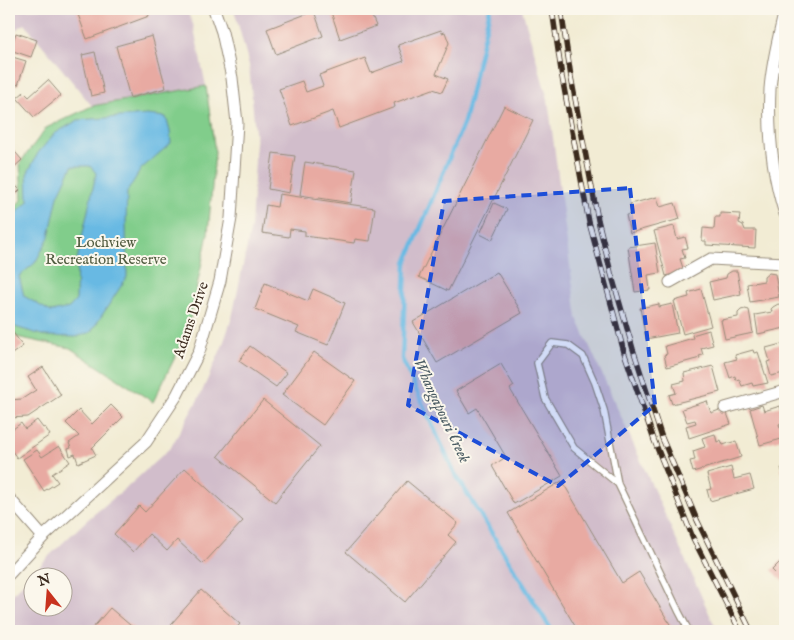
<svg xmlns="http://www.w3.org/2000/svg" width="794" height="640" font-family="'IM FELL English',serif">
<rect width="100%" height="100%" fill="#fbf7ec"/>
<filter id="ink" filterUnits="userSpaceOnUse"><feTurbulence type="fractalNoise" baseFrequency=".02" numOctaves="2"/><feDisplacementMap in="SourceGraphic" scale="10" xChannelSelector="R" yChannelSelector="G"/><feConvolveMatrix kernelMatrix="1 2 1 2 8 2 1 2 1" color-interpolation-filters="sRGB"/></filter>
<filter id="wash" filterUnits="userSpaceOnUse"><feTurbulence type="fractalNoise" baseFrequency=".0096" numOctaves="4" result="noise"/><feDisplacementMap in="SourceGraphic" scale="20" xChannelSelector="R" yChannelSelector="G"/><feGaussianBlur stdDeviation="1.12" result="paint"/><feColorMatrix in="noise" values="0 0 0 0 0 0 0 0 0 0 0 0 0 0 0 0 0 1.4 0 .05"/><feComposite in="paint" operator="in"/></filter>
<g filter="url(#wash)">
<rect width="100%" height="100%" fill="#f2ecd4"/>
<path fill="#d1bdcb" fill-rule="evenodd" d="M9,9H186L193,24L206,86L92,106L25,24L9,34Z
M234,9H522L548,100L577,318L717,631H9V598L49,556L87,520L133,482L171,447L200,396L222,347L232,318L251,227L256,143L249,65ZM32,578H62V608H32Z"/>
<path fill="#81cd8b" stroke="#5e7c54" d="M206,86L215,152L208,234L187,333L153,402L70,348L16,337L9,327V211L22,200L20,163L46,128L92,106Z"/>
<path fill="#68b9e3" stroke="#527280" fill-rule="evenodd" d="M147,115L166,117L170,131L171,143L141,169L127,192L126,224L127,277L91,332L76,337L45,336L15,327L9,318V220L28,201L27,174L38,153L54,134L78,120ZM72,166H90L96,173L94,183L77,260L76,300L69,308L51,312L24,296L19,276L35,263L49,237L58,196Z"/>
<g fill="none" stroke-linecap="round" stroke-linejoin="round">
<path stroke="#68b9e3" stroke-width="4.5" d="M490,9L464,122L406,263L402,359L454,472L552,631"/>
</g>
<g id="blocks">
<path fill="#e8aaa2" d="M9,9H18L9,15Z
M76,9H147L149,16L87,39Z
M330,9H369L376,26L340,39Z
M314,11L323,36L276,54L267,29Z
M441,30L442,33L445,32L449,43L436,74L448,79L442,92L433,89L394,103L395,107L339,128L333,111L292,126L279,89L302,81L306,92L323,86L319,75L365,58L371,73L404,61L398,45Z
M16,33L37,40L31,57L10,50Z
M152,36L166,88L130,98L116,46Z
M95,52L104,93L91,96L82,55Z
M9,56L26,61L18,85L9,82Z
M48,80L61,95L34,117L17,98L24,92L29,97Z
M504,106L533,120L448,291L419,277Z
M9,145L22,160L11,170L9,168Z
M273,153L295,156L289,193L268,189Z
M305,162L356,170L351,203L300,195Z
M10,180L20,190L9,201V182Z
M279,194L375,208L370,241L355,239L354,243L305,236V231L290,229L289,237L262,233L266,205L277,207Z
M657,197L660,207L675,203L680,219L630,233L626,215L632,214L630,204Z
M494,203L507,209L492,240L480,234Z
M720,213L740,214L739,223L743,225L745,230H756L755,248L706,245V241H702L703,228L714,229L715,217H720Z
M674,226L677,239L685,237L688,248L682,249L685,258L680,259L684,271L666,276L654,231Z
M655,243L660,273L648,275L650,290L635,292L628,247Z
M732,271H737L741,294L713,300L709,282L726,278L727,274Z
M497,272L522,313L437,363L413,322Z
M769,273L775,274L779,297L750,302L747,284L764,281V277Z
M265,283L308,301L313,289L345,303L328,345L296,332L299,327L255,309Z
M701,289L711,326L683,334L674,301L689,297L688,293Z
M659,304V307L672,304L678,333L646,339L640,308Z
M778,304L782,305L785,321V328L758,334L755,315L772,312L771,309L773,307Z
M745,309L749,310L753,333L725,339L721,320L738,317V313L741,310Z
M9,327L23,346L9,356Z
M709,330L713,345L701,348L703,355L699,356L700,358L667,367L664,355L667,354L665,346L693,338L692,335Z
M785,343V377L784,373L771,376L767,362L770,361L766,348Z
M250,346L287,373L276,387L239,361Z
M753,350L754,353L758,352L768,383L753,386L752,383L742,386L739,379L736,380L735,376L730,378L725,362L737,359L735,355Z
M314,352L355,381L323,425L282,395Z
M501,364L514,386L510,389L562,476L514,504L492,466L506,457L477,408L469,413L456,391Z
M713,366L720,392L672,404L669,395L676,393L673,384L685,381L684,373Z
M43,367L61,395L28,417L9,418V400L22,399L36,390L28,377Z
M263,400L320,446L275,502L218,456Z
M707,401L711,413L725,408L731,424L689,438L686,426L696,423L695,420L687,422L682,409Z
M111,405L123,417L92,448L96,455L78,463L75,454L70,456L68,449L71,448L69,443L79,436L66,423L79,410L92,424Z
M762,405L764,411L780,406L785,422L779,424L780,428L785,427V438L760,445L750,409Z
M37,420L43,428L45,427L50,435L17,458L9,447V432L21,423L25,429Z
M715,434L717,442L721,440L723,445L736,441L741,457L693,472L690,461L695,460L693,451L705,447L702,438Z
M59,446L70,462L52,474L58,482L44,491L23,459L37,450L42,457Z
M731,467L734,479L750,475L754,489L710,501L707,490L711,489L707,474Z
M785,467V480L781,468Z
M185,468L243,521L203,564L177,540L167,551L149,534L133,552L114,534L139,506L145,512Z
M407,481L458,523L448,535L456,542L405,602L346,552Z
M562,481L622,583L639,572L674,631H578L508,513Z
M783,559L785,562V583L772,570Z
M201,590L240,624L234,631H165Z
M110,608L137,631H90Z"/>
</g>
</g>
<g filter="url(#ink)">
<use href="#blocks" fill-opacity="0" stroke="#968b79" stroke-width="1"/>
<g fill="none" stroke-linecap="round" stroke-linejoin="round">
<defs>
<path id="service" d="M773,68L785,69
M618,484L574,448L545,398L537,363L552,343L568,345L583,356L595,383L604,410L618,484L679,612L689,631"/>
<path id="minor" d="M785,10C779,36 772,62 770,89C768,131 772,174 785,214
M670,282L711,259L785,263
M725,408L785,391
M9,498L43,537
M9,574L43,537L146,442L177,395L199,352L220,281L231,218L237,123L232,78L222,32L214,9"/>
</defs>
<use href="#service" stroke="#968b79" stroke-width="8"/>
<use href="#minor" stroke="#968b79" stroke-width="13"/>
<use href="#service" stroke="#fff" stroke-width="5.5"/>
<use href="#minor" stroke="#fff" stroke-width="11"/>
<defs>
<path id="rail" d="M552,9L562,77L589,222L624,352L654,440L693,538L740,631
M561,9L571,77L598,220L611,273L633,349L662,438L697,520L751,631"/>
</defs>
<use href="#rail" stroke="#3b2a1e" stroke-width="5.5"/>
<use href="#rail" stroke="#fbf7ec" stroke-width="4" stroke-dasharray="11" stroke-linecap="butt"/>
</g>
</g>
<path fill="#1d4ed8" fill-opacity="0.2" stroke="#1d4ed8" stroke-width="4" stroke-dasharray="10 6" stroke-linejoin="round" d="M630,188L655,405L558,486L408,405L444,201Z"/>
<g text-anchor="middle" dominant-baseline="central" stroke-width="4" stroke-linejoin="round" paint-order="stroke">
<g font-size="15" fill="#505b3f" stroke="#fbf7ec">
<text x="106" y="242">Lochview<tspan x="106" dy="17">Recreation Reserve</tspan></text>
</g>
<g font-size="15" fill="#3b2a1e" stroke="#fbf7ec">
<text transform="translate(191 320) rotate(-71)">Adams Drive</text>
</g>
<g font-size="16" font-style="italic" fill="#4b5c63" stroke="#fbf7ec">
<text transform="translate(441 411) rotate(65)">Whangapouri Creek</text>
</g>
</g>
<rect width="794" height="640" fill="none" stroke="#fbf7ec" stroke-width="30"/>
<g transform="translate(48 592) rotate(343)"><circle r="24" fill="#fbf7ec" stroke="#aea59a"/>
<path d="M0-4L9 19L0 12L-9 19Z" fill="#c8321e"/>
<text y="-8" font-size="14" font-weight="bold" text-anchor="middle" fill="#3b2a1e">N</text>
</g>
</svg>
